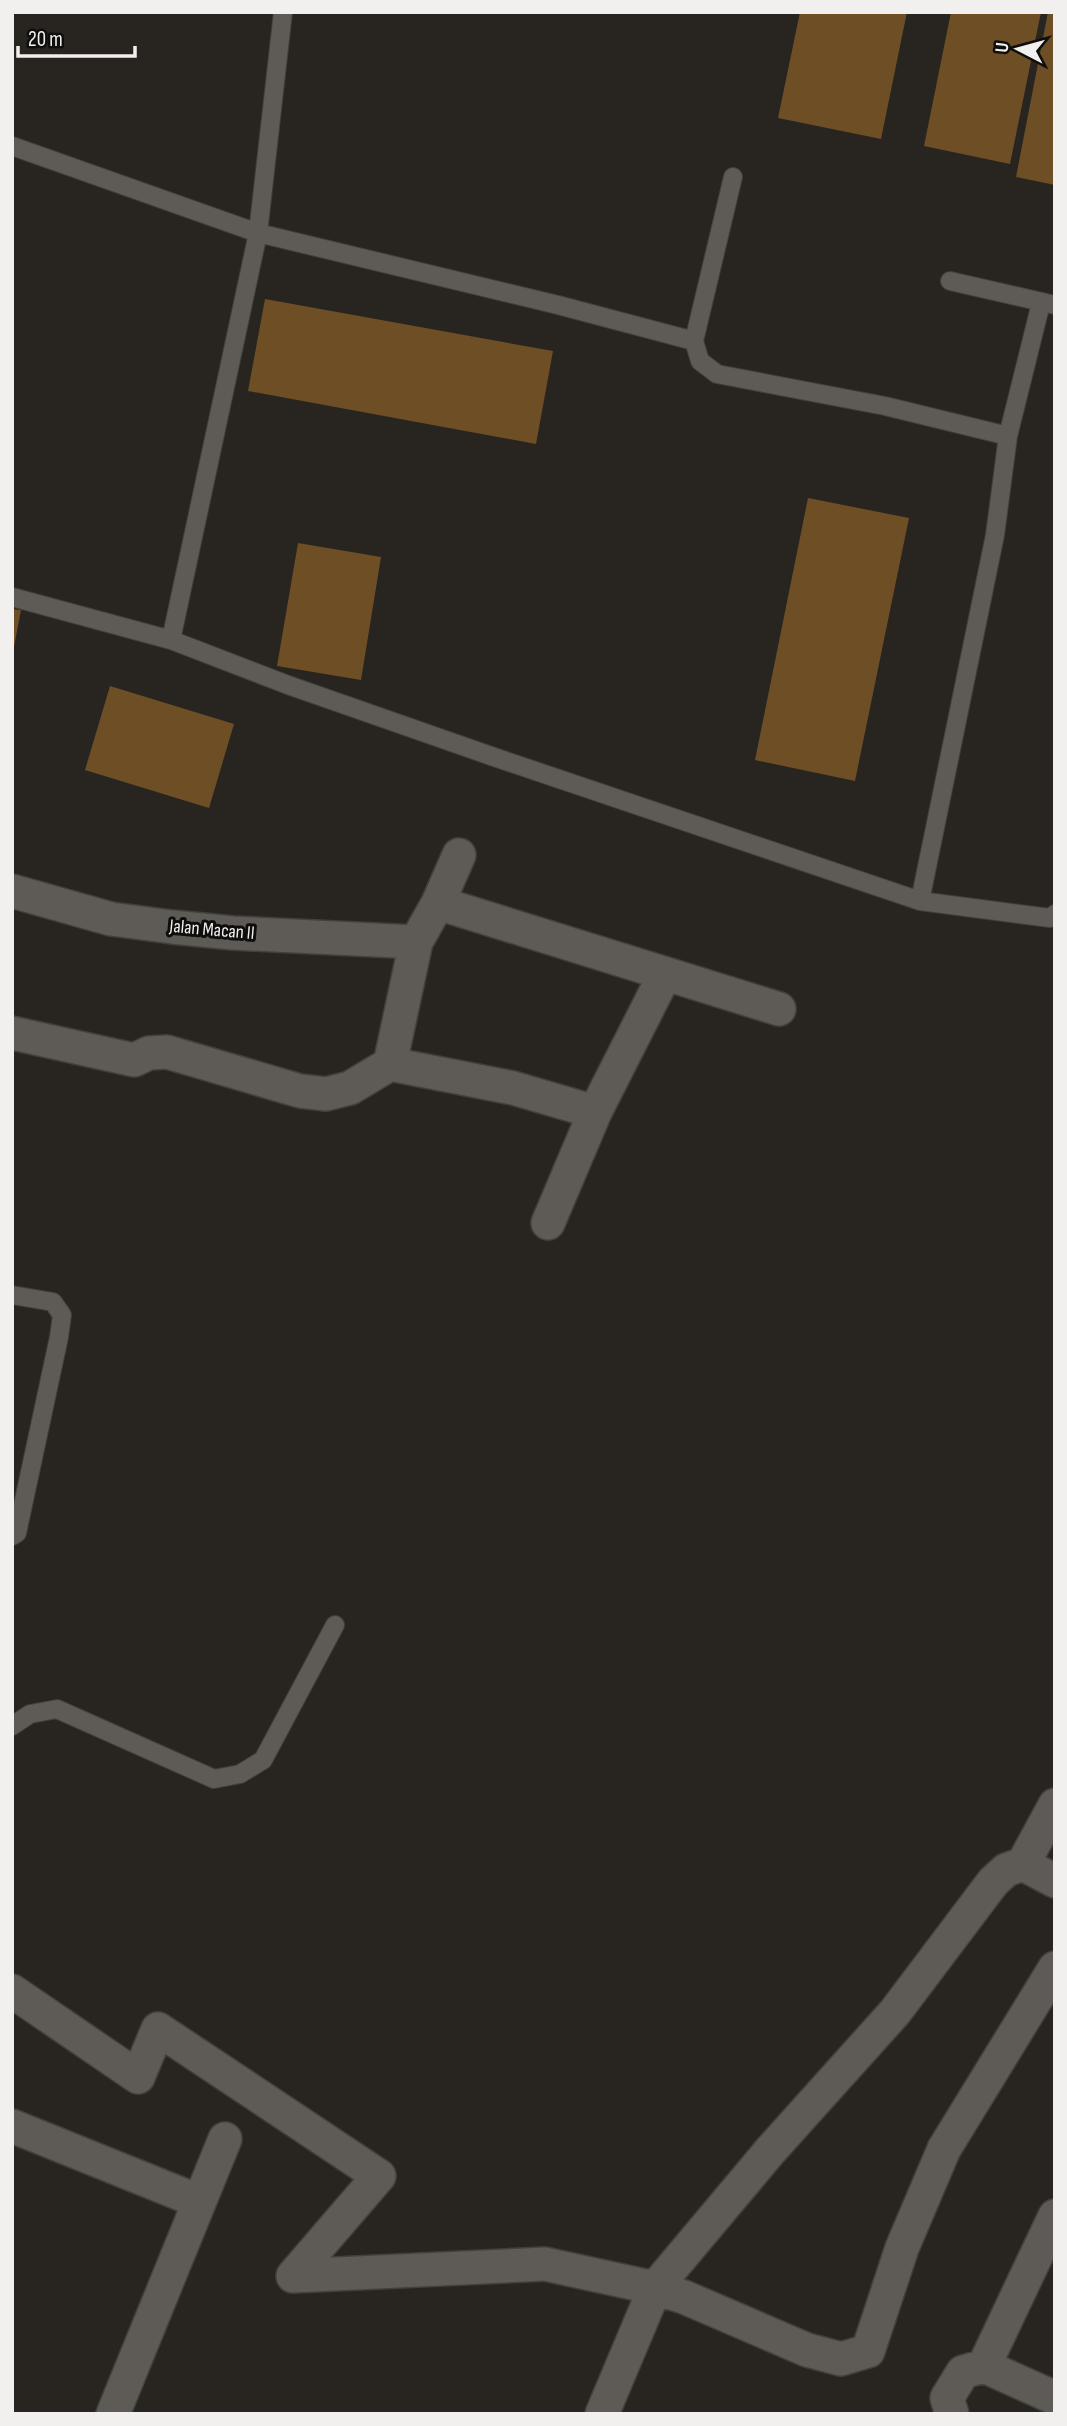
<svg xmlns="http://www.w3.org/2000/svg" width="1067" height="2426" font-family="'Sofia Sans Condensed',sans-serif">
<rect width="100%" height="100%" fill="#282521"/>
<path fill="#6d4e25" d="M800,12H907L881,139L778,118Z
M951,12H1041L1010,164L924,146Z
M1048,12H1055V185L1016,177Z
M265,299L553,351L536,444L248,391Z
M808,498L909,518L855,781L755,760Z
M298,543L381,557L361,680L277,666Z
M12,609L21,610L14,647H12Z
M110,686L234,724L209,808L85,770Z"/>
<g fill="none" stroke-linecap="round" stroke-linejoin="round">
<defs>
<path id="lane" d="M12,146L258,233L558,305L694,341L700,361L717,374L885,406L1008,436
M950,281L1055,305
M694,341L733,177
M12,597L171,640L258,233L283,12
M171,640L288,685L494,757L920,901L1050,918L1055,914
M920,901L995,535L1008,436L1041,303
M12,1295L53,1302L62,1315L59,1337L17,1533L12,1536
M12,1726L30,1714L57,1709L214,1779L240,1774L263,1760L335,1625"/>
<path id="street" d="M459,855L438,903L416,942L390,1064L513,1088L595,1112
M12,891L111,919L172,927L233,933L416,942
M438,903L779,1009
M12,1033L134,1060L149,1053L167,1052L300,1091L326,1094L350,1088L390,1064
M548,1223L595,1112L665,974
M1023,1864L1055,1881
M12,1991L138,2077L158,2029L379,2176L293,2276L545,2264L655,2288L684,2297L807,2350L841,2359L868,2351L902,2248L944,2149L1055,1968
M12,2126L198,2201
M984,2366L1055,2216
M113,2414L225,2139
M602,2414L655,2288L770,2151L895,2012L993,1882L1006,1870L1023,1864L1055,1805
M952,2414L947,2398L963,2372L984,2366L1055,2398"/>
</defs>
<use href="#lane" stroke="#42403c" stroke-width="20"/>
<use href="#street" stroke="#42403c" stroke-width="36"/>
<use href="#lane" stroke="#5e5a56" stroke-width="18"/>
<use href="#street" stroke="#5e5a56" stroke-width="33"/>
</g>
<g text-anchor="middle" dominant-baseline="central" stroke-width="6" stroke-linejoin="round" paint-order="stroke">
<g font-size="19" fill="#f2f0ee" stroke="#0f0e0c">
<text transform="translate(212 930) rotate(5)">Jalan Macan II</text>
</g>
</g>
<rect width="1067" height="2426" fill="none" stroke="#f2f0ee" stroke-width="28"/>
<g transform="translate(1018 49) rotate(276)" stroke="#0f0e0c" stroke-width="5" paint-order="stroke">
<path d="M0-5L12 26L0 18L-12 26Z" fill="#f2f0ee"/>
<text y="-10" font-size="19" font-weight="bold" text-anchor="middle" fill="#f2f0ee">U</text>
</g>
<path d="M18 46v10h117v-10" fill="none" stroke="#f2f0ee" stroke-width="3.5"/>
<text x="28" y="46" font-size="21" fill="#f2f0ee" stroke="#0f0e0c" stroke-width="5" paint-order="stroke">20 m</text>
</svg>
